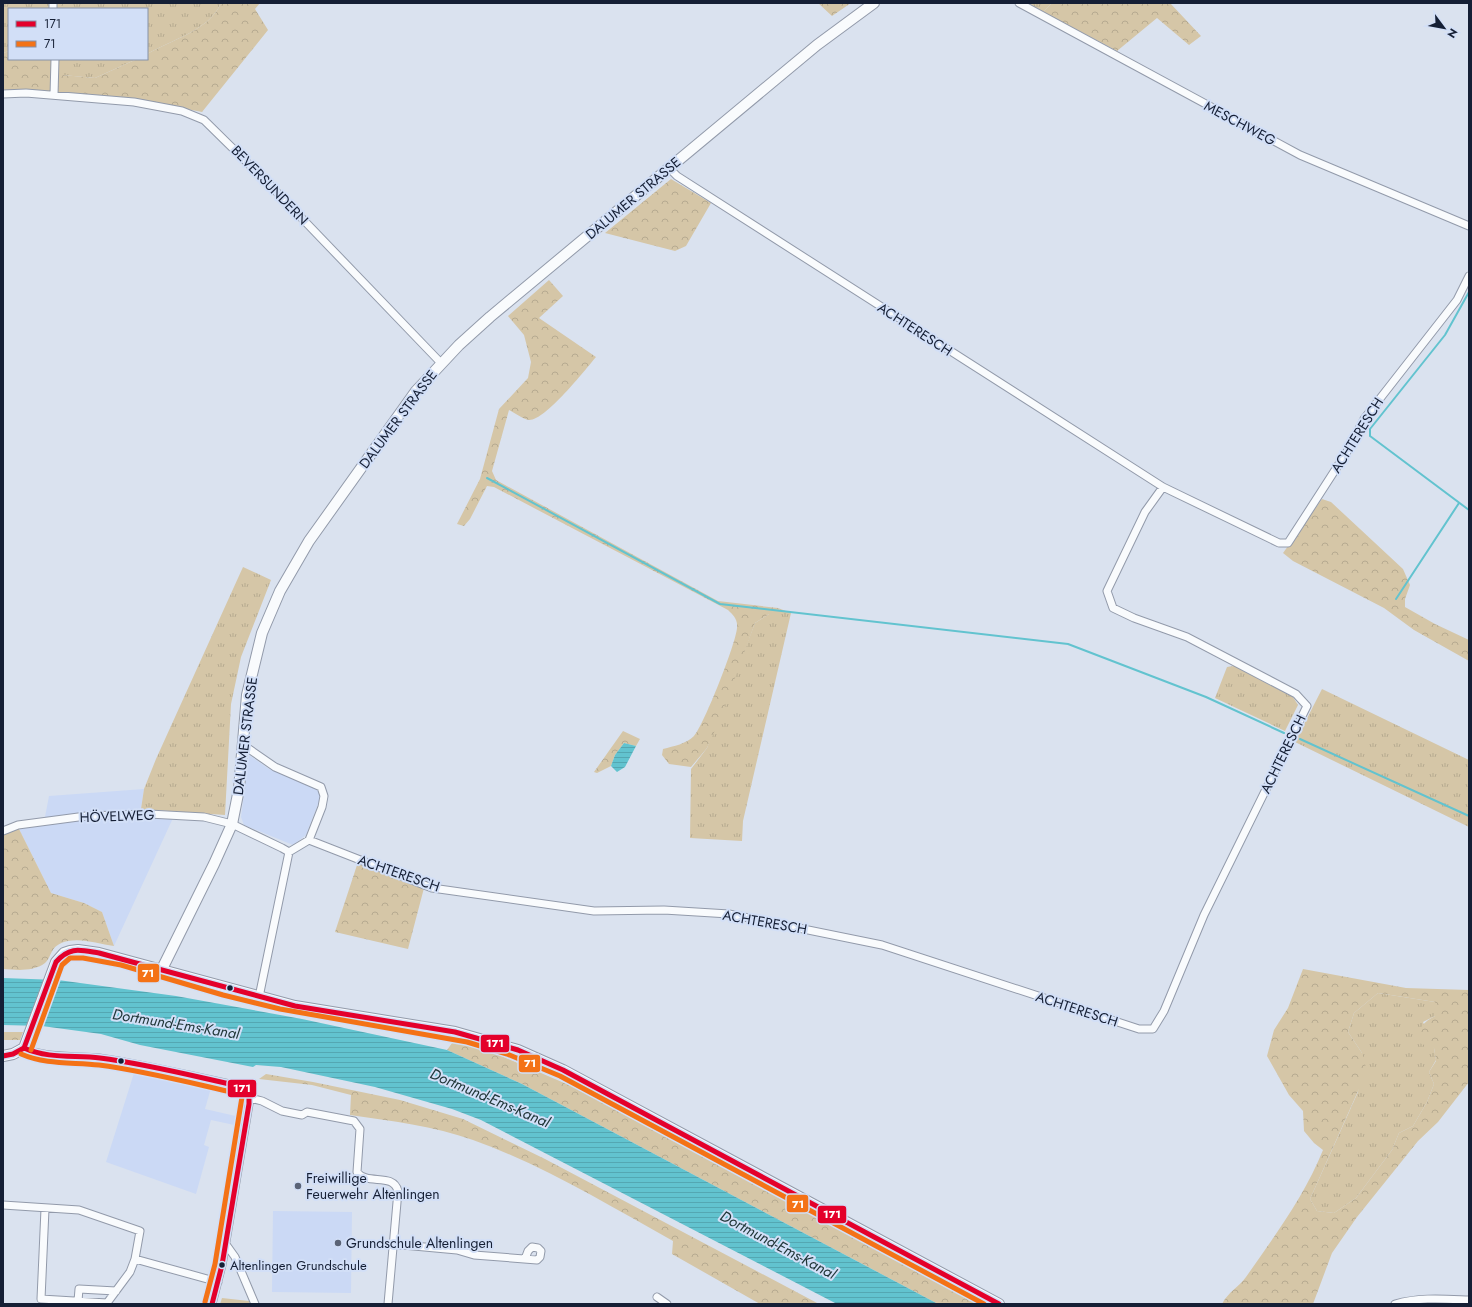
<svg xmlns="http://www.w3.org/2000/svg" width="1472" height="1307" font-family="Jost,sans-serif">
<defs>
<pattern id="grass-tufts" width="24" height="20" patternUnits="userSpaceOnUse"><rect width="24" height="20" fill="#d5c6a7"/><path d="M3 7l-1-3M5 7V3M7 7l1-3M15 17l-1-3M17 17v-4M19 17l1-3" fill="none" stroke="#b6aa90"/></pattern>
<pattern id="forest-crowns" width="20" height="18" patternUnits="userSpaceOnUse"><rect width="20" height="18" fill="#d5c6a7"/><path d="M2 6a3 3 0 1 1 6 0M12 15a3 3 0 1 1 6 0" fill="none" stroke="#b6aa90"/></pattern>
<pattern id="water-rules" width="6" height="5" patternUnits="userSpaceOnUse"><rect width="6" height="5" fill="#62c3cf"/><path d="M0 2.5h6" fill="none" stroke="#54a7b2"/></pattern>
</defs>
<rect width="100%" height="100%" fill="#dae2ef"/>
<path fill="#cbd9f5" d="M249,755L269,769L316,788L320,794V799L306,835L293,845L244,825L241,817Z
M144,789L141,809L148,817L173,818L114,946L102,912L84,903L51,893L18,827L44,822L49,796Z
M147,1071L211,1088L205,1109L240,1117L239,1126L211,1120L204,1145L209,1147L196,1194L106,1162L134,1073Z
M273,1211L352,1212L351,1293L272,1292Z"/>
<path fill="url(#grass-tufts)" d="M3,3H221C210,30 171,40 147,54V9H9V51L3,53Z
M1028,3H1052L1043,12Z
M32,59H137L95,78L62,75Z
M243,567L271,580L241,657L231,704L225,815L141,809L144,789L156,759Z
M778,608L791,613L743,821L742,841L690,838L691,769L707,748L755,623L769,614L781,611Z
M1234,666L1293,697L1298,705L1285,731L1215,698L1227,667Z
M1322,689L1469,760V827L1295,742Z
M1378,993L1435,1002V1016L1423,1022L1434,1048L1436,1060L1429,1072L1434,1084L1427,1102L1413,1126L1399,1133L1392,1150L1356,1198L1334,1213L1317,1211L1310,1199L1358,1092L1362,1053L1348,1032L1354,1013Z
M222,1298L249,1301L250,1304H220Z"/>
<path fill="url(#forest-crowns)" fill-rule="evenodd" d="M44,3H65V9H44Z
M221,3H260L255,9L268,30L202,112C136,98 70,89 3,92V53L9,51V59H63V75L95,78L137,59H147V54C171,40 210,30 221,3Z
M818,3H851L832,16Z
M1052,3H1170L1201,36L1189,45L1157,18L1117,51L1043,12Z
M671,179L711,203L686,246L675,251L605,233Z
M549,280L563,296L539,318L596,357C585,370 545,421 529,420C523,419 515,413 509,410L492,471L496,480L718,601L778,608L781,611L777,614H769L755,623L721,717L707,748L691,767L669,764L662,755L663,749C674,746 686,744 694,736C704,725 736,643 737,628C738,619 733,615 728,610L494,487L487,486L470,519L464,526L457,524L480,479L499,409L528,378L531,362L524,335L508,316Z
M1322,499L1331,502L1403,569L1410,585L1405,599V607L1435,624L1469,640V661L1414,630L1384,608L1293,561L1283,553Z
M623,731L640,739L636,746L624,743L615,755L611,766L597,773L594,772Z
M18,827L51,893L84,903L102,912L114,946C99,944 83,938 68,941C49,945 53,956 45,963C33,972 16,970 3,969V833Z
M358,862L424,888L408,949L335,932Z
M1303,969L1406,988L1469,990V1082L1438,1122L1418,1141L1357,1217L1332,1253L1313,1304H1222C1228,1292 1239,1287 1246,1277C1274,1237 1305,1195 1323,1150L1314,1143L1304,1131L1303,1111L1289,1095L1267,1056L1274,1030L1288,1008ZM1378,993L1435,1002V1016C1422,1023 1418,1028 1419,1043L1434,1048L1436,1061L1429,1072L1434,1084L1427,1102L1413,1126L1399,1133L1392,1150L1356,1198L1334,1213L1317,1211L1310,1199L1367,1071L1362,1053L1348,1032L1354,1013Z
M3,1032H23L20,1040H3Z
M455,1039L499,1055L613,1104L984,1304H938L522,1084L447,1050Z
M266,1074L313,1082L400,1100L463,1119L545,1159L819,1304H760L672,1254L673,1241C608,1205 543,1165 473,1140C434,1126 391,1121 350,1115L351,1095L312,1085L259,1079Z"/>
<path fill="url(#water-rules)" d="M624,743L636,746L625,767L617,772L611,766L615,755Z
M3,978L58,980L176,996L302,1019L447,1050L522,1084L938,1304H837L481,1120L452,1109L375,1087L281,1067L256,1065L253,1067L140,1045L101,1034L42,1026L3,1025Z"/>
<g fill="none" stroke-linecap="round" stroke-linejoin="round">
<path stroke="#62c3cf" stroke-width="2" d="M1469,292L1445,335L1370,429V436L1469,510
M487,478L720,604L1068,644L1206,697L1284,733
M1396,599L1459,503
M1300,739L1469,816"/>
<defs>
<path id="minor" d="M53,3V9
M1019,3L1300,155L1469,226
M3,94L26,93L134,102L182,111L204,120L269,184L441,363
M54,95L55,59
M669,168L677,176L1163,487L1279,543H1288L1348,450L1364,419L1457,300L1469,276
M242,747L249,749L275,767L321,787L324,796L322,807L309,840L289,852
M3,831L18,825L86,816L149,814L204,817L232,824L282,848L289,852L259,997
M309,840L432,888L594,911L664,910L729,914L882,945L1139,1029H1153L1164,1011L1204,915L1307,706L1296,694L1187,637L1134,618L1113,608L1107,591L1145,512L1163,487
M24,1048C41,1058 78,1056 99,1058C146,1065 192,1076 239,1086L249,1093V1104L222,1265L212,1304
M250,1098L262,1101L282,1111L302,1115L307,1112L354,1121L360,1129L357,1172C367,1186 393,1172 398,1191L388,1304
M3,1205L79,1210L140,1231L135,1259L218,1282
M45,1209L41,1299L107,1303L130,1272L135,1259
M225,1243L235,1257L255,1304
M392,1244L457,1250L474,1255L537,1260L540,1257L541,1251L538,1248L532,1247L528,1251L525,1259
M657,1297L667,1304
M78,1301L79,1289L116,1291
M1395,1304C1420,1297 1443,1299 1469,1300"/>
<path id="secondary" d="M162,969L214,864L232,824L239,789L247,695L262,633L280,591L309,541L416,391L459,345L490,317L817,45L874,3
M3,1056L13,1054L24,1048L56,962L64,953L70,951L78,950L99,953L295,1006L455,1032L518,1050L563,1070L999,1304"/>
</defs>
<use href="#minor" stroke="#929aaa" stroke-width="9"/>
<use href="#secondary" stroke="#929aaa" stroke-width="12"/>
<use href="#minor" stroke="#f9fbfd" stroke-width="7"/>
<use href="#secondary" stroke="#f9fbfd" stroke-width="10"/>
<defs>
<path id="bus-1" d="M24,1048C48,1059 74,1055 100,1058C147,1064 193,1076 239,1086L249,1093V1104L222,1265L212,1304
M3,1056L13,1054L24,1048L56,962C70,946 80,950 99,953L295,1006L455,1032L518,1050L563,1070L999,1304"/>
<path id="bus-2" d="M31,1050L62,965L70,958H83L121,965L223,995L280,1009L467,1042L507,1054L560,1076L984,1304
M21,1054C46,1065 73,1062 99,1065C145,1071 191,1083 236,1093L242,1097L215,1264L205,1302"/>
</defs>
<use href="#bus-1" stroke="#d2dff7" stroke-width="8"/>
<use href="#bus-2" stroke="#d2dff7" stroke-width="8"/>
<use href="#bus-1" stroke="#e4002b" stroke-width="5"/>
<use href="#bus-2" stroke="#f47216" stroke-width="5"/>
</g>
<g fill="#151f35" stroke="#d2dff7" stroke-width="1.5">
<circle cx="230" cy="988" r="3.5"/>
<circle cx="121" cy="1061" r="3.5"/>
<circle cx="222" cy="1265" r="3.5"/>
</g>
<g fill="#5a6376" stroke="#d2dff7" stroke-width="1.5">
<circle cx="298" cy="1186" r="4"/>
<circle cx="338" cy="1243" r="4"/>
</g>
<g text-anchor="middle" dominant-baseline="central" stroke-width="4" stroke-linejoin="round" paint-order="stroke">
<g font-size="13" fill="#151f35" stroke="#d2dff7" text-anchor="start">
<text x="230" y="1265">Altenlingen Grundschule</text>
</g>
<g font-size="14" fill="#151f35" stroke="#d2dff7">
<text transform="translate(1240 123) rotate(28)">MESCHWEG</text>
<text transform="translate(270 185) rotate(46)">BEVERSUNDERN</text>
<text transform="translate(633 198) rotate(-40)">DALUMER STRASSE</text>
<text transform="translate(915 329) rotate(33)">ACHTERESCH</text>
<text transform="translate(398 419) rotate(-53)">DALUMER STRASSE</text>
<text transform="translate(1357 435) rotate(-58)">ACHTERESCH</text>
<text transform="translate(245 736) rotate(-83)">DALUMER STRASSE</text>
<text transform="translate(1283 754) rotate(-64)">ACHTERESCH</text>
<text transform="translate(117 816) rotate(-2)">HÖVELWEG</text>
<text transform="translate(399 873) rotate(19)">ACHTERESCH</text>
<text transform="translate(765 922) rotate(10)">ACHTERESCH</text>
<text transform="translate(1077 1009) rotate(18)">ACHTERESCH</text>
</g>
<g font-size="14" fill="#151f35" stroke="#d2dff7" text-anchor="start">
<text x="306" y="1178">Freiwillige<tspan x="306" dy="16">Feuerwehr Altenlingen</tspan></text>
<text x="346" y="1243">Grundschule Altenlingen</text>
</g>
<g font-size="15" font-style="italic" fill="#203638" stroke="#d2dff7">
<text transform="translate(176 1024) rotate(9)">Dortmund-Ems-Kanal</text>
<text transform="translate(490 1098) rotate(23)">Dortmund-Ems-Kanal</text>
<text transform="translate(778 1245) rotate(28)">Dortmund-Ems-Kanal</text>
</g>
</g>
<g stroke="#d2dff7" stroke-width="1.5">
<rect x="137" y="963" width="23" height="20" rx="4" fill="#f47216"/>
<rect x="480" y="1034" width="30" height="19" rx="4" fill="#e4002b"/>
<rect x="518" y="1054" width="23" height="19" rx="4" fill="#f47216"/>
<rect x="227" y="1079" width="30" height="19" rx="4" fill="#e4002b"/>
<rect x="786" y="1194" width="23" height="19" rx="4" fill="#f47216"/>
<rect x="817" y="1205" width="30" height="19" rx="4" fill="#e4002b"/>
</g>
<g font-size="11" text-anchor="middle" font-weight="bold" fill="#fff">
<text x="148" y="977">71</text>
<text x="495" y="1047">171</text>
<text x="530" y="1067">71</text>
<text x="242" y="1092">171</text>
<text x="798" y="1208">71</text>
<text x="832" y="1218">171</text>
</g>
<rect width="1472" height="1307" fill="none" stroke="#151f35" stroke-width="8"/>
<rect x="8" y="8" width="140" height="52" fill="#d2dff7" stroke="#8692a9"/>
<rect x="16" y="21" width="20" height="6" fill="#e4002b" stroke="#8692a9"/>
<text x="44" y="28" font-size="12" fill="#151f35">171</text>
<rect x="16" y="41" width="20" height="6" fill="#f47216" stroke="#8692a9"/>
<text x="44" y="48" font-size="12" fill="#151f35">71</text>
<g transform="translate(1444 28) rotate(122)" stroke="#d2dff7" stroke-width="3" paint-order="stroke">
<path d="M0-3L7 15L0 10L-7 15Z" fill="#151f35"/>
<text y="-6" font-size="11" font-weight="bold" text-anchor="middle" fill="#151f35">N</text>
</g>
</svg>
